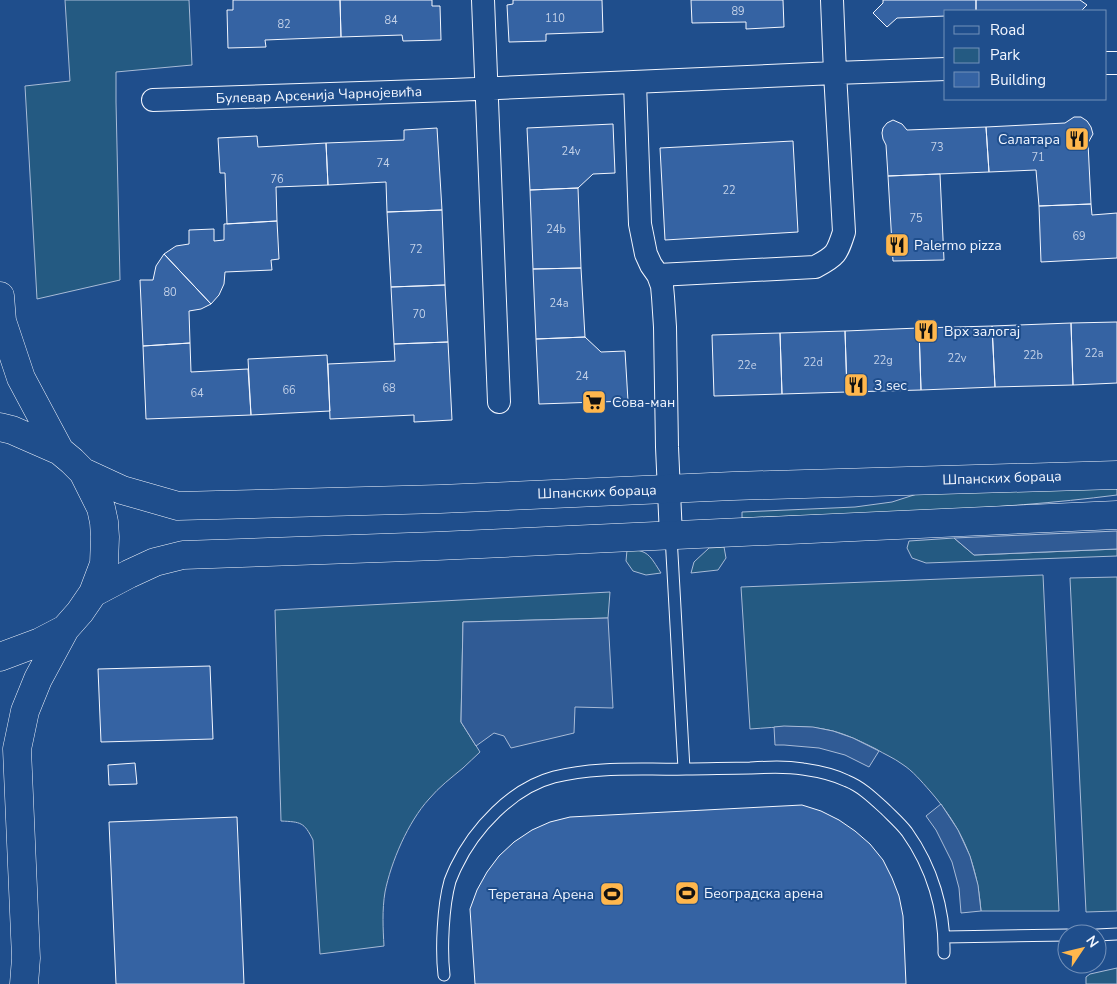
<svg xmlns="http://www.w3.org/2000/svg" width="1117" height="984" font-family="'Nunito Sans',sans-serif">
<rect width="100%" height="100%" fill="#1f4e8c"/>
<path fill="#245a82" stroke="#a8bbd7" d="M65,0H189L192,65L116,72V102L120,280L37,299L25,86L70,81Z
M1117,486V495C993,511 867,513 742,518V512L855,507L892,502L917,494Z
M954,538L974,555L1117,549V556L926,563L912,558L907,548L909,541Z
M724,547L726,558L718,570L691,573L694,562L709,548Z
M627,550C648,549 650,556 661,573L646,575L633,571L626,561Z
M1043,575L1059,911H981C977,862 962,828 930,791C921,781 913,771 902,764C894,758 884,754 876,749C862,742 848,735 833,731C805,724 779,727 750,729L741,587Z
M1117,577V911L1086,912L1070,578Z
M610,592L608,618L463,622L461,722L480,752C474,757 469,763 463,768C451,778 439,787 429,799C408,822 391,862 385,892C382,910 383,929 384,946L320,954L313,840C304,822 301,822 281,821L275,610Z
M1117,968V984H1086V977L1090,974Z"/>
<path fill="#305b95" stroke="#a8bbd7" d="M1117,531V549L974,555L954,538Z
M608,618L613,708L575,707L574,733L511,748L504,736L494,733L476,746L461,722L463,622Z
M784,726L813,727L833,731L853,738L879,751L869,767L845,755L819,748L784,745H775L774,727Z
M941,804L958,830L970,856L978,885L981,911L961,913L959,888L952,862L936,830L926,816Z"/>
<path fill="#3563a3" stroke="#f2f6ff" d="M233,0H340L341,37L265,40L266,47L228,48L227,10H233Z
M340,0H432V6H440L441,40L403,41L402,35L341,37Z
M513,0H602L603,32L546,34V41L509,42L507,5L513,4Z
M691,0H783L784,27L746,29V22L692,23Z
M883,0H976V11H946V16L897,18L887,27L873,13L883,3Z
M976,0H1080L1087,5L1081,11H976Z
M1074,117H1081L1087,121L1091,127L1093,134L1088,143L1091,204L1039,206L1036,170L989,172L986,127L1065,123Z
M893,120L902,124L907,130L986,127L989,172L888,176L886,145L883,139L882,133L883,128L887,123Z
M613,124L615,173L593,174L578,188L530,190L527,128Z
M437,128L442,210L387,212L386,182L328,185L326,143L404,140V130Z
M257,136L258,147L326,143L328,185L276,187L277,221L227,224L225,173H220L218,138Z
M793,141L798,232L665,240L660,148Z
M940,174L944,260L893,261L888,176Z
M578,188L581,268L533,269L530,190Z
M1091,204L1092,215L1117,213V258L1041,262L1039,206Z
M442,210L445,285L391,287L387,212Z
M277,221L279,259L271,260L272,270L225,272L224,284L219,295L211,304L164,254L176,246L189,244V230L214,229V241L224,240V224Z
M164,254L211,304L201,309L189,311L190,343L143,346L140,280H153L156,266Z
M581,268L585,337L536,339L533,269Z
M445,285L448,342L394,344L391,287Z
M1117,322V383L1073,385L1071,323Z
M1071,323L1073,385L995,387L992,326Z
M992,326L995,387L921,390L919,328Z
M919,328L921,390L847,392L845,331Z
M845,331L847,392L782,394L780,333Z
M780,333L782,394L714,396L712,335Z
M585,337L601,352L625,351L628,401L539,404L536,339Z
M448,342L452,420L414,422V415L330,419L328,364L395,361L394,344Z
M190,343L191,372L248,369L251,415L146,419L143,346Z
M327,355L330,411L251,415L248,359Z
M210,666L213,739L101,742L98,669Z
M135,763L137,784L109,785L108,765Z
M802,805L821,811L839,820L855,831L870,844L883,860L892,878L899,896L903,916L906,984H475L470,909L477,890L487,872L499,856L514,842L532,830L550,822L570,817Z
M237,817L244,984H116L109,822Z"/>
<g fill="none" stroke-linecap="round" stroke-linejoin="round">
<defs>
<path id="service" d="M671,536L684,769
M1097,935L1117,934
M945,937L1067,935
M444,975C441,949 443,906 450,881C452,876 454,871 456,867C474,829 512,788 554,777C597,766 641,770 686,769C707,769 728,768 750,768C768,767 785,766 803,769C817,771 833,774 847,781C862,787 874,799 886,810C893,817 901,824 907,832C932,867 945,910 944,953"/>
<path id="minor" d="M483,0L499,402
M1106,63H1117
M635,83L640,224L646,254L651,265L658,275L662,286L663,297L665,327L667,447L671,536
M153,100L452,90L835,73L946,69
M658,275L815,267C836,256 837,254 844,232L835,73L832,0"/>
<path id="tertiary" d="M0,296L2,321L21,378L60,451
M0,427L12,430L60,451L72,461L83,472L101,508L104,522L105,537L104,564L93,593L80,612L65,629L38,679L25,711L17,749L26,958L24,984
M83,472L122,490L178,506L440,499L733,486L1117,475
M93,593L129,574L155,562L183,555L437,546L1117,515
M0,657L40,642L65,629"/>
</defs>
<use href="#service" stroke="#f2f6ff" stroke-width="13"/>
<use href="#minor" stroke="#f2f6ff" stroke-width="24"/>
<use href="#tertiary" stroke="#f2f6ff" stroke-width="29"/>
<use href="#service" stroke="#1f4e8c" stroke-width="11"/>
<use href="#minor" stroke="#1f4e8c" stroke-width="22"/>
<use href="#tertiary" stroke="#1f4e8c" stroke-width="28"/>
</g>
<defs>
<symbol id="restaurant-square" viewBox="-11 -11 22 22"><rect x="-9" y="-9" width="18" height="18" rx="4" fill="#ffb74d" stroke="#1f4e8c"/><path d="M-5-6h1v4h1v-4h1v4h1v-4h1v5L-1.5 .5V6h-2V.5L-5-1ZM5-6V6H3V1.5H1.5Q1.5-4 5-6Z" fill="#111"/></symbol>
<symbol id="supermarket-square" viewBox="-11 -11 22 22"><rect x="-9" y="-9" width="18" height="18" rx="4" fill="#ffb74d" stroke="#1f4e8c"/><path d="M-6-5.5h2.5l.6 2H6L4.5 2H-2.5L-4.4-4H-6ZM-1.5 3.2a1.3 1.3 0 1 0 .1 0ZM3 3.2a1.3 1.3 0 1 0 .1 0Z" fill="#111"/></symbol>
<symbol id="stadium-square" viewBox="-11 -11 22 22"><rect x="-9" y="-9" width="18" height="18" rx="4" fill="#ffb74d" stroke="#1f4e8c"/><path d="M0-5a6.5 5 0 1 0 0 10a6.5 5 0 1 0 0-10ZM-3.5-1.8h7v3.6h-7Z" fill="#111"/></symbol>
</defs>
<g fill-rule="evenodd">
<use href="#restaurant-square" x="1063" y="125" width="28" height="28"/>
<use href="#restaurant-square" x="883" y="231" width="28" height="28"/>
<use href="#restaurant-square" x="912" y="317" width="28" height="28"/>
<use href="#restaurant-square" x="842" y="371" width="28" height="28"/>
<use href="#supermarket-square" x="580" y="388" width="28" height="28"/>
<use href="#stadium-square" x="673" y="879" width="28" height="28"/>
<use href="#stadium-square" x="598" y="880" width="28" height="28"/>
</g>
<g text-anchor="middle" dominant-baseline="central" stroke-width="4" stroke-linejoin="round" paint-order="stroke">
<g font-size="11" fill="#c3d1e8">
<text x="738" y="11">89</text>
<text x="555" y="18">110</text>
<text x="391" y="20">84</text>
<text x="284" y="24">82</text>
<text x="937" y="147">73</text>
<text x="571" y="151">24v</text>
<text x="1038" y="157">71</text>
<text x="383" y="163">74</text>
<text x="277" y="179">76</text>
<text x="729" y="190">22</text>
<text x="916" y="218">75</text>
<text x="556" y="229">24b</text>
<text x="1079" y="236">69</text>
<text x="416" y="249">72</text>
<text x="170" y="292">80</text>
<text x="559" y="303">24a</text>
<text x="419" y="314">70</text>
<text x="1094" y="353">22a</text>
<text x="1033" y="355">22b</text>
<text x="957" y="358">22v</text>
<text x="883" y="360">22g</text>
<text x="813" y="362">22d</text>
<text x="747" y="365">22e</text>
<text x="582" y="376">24</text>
<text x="389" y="388">68</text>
<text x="289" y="390">66</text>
<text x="197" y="393">64</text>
</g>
<g font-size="14" fill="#f2f6ff" stroke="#1f4e8c">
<text transform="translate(319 95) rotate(-2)">Булевар Арсенија Чарнојевића</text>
<text transform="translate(1002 478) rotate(-2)">Шпанских бораца</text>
<text transform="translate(597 492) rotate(-2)">Шпанских бораца</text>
</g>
<g font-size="14" fill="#f2f6ff" stroke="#1f4e8c" text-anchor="start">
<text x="1060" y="139" text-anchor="end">Салатара</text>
<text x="914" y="245">Palermo pizza</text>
<text x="944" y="331">Врх залогај</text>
<text x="874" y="385">3 sec</text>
<text x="612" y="402">Сова-ман</text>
<text x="704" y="893">Београдска арена</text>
<text x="594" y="894" text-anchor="end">Теретана Арена</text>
</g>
</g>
<rect x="944" y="10" width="162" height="90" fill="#1f4e8c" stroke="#7391ba"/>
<rect x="954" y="26" width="25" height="8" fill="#1f4e8c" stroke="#7391ba"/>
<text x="990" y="35" font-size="15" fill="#f2f6ff">Road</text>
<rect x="954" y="48" width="25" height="15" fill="#245a82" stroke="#7391ba"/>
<text x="990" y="60" font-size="15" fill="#f2f6ff">Park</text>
<rect x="954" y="72" width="25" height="15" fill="#3563a3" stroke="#7391ba"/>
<text x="990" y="85" font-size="15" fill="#f2f6ff">Building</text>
<g transform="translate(1082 949) rotate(55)"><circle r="24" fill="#1f4e8c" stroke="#7391ba"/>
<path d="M0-4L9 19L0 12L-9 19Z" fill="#ffb74d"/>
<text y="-8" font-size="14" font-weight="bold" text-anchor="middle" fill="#f2f6ff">N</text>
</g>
</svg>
